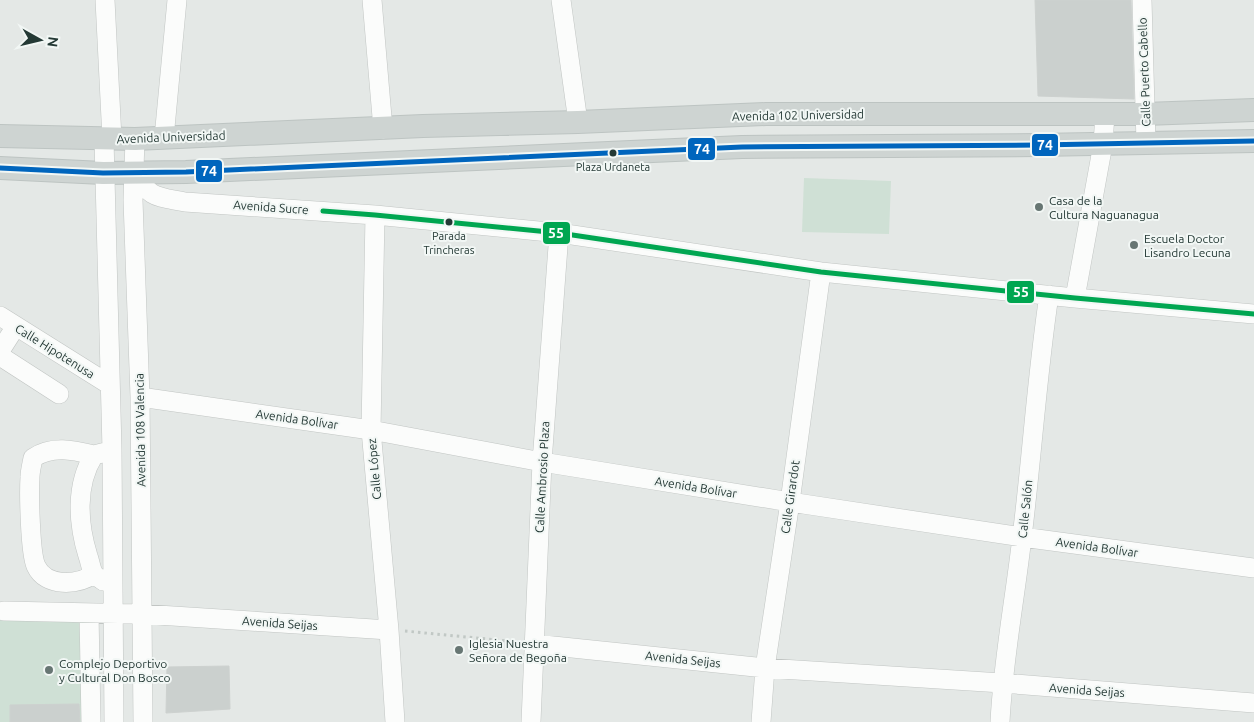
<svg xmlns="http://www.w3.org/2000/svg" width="1254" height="722" font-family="Ubuntu,sans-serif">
<rect width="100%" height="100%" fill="#e4e8e6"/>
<path fill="#cfe0d5" d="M804,178L891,181L889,234L802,232Z
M97,615L99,722H0V619Z"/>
<path fill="#cbd0ce" stroke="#cdd1cf" d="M1035,0H1131L1134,99L1038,96Z
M229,666L230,709L166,713L167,667Z
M79,704L80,722H10V705Z"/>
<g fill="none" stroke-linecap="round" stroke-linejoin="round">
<defs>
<path id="minor" d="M105,0L112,139
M372,0L383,129
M561,0L578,122
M1142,0L1146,143
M164,138L177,0
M104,139L112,450L114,722
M135,139L133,200L140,397L143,722
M133,172C152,199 154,196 185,202L375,215L559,233L821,272L1075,298L1254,314
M375,215L371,430L389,630L395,722
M1075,298L1103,144L1105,114
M0,316L110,385
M0,351L16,326
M0,356L59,394
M140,397L371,430L542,462L790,502L1022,537L1254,568
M94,574C78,585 46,588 36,566C30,553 29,493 30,477C30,471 32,464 33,458C52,445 73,450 94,455
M103,581C101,579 96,577 94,574C91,570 90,561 88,556C78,524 75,485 94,455L106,452
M4,611L142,614L389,630
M89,613L91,722
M534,644L765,668L1002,683L1254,703
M531,722L542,462L559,233
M761,722L765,668L790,502L821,272
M1000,722C1003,660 1015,599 1022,537C1032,456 1037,375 1049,295"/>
<path id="major" d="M0,136L135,139L423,126L578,122L766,114H1145L1254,110
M0,168L103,173L186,172L742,147L1038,145L1254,141"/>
</defs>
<use href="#minor" stroke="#c1c5c3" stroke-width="20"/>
<use href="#major" stroke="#bdc4c2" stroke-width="24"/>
<path stroke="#c1c8c5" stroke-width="3" stroke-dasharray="2.5 4" stroke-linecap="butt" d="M405,631L518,642"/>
<use href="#minor" stroke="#fbfcfb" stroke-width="19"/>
<use href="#major" stroke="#ced4d2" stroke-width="22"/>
<defs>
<path id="bus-1" d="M0,168L103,173L186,172L742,147L1038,145L1254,141"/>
<path id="bus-2" d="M323,211L375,215L559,233L821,272L1075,298L1254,314"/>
</defs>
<use href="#bus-1" stroke="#f2f7f5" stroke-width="9"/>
<use href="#bus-2" stroke="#f2f7f5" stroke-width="9"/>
<use href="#bus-1" stroke="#0065bd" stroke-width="5"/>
<use href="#bus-2" stroke="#00a651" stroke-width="5"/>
</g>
<g fill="#243935" stroke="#f2f7f5" stroke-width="2">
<circle cx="613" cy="153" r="4.5"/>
<circle cx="449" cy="222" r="4.5"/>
</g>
<g fill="#677673" stroke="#f2f7f5" stroke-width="2">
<circle cx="1039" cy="207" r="5"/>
<circle cx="1134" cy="245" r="5"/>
<circle cx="459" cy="650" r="5"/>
<circle cx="49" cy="670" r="5"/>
</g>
<g text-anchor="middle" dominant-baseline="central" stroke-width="4" stroke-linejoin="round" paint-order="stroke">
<g font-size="11" fill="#243935" stroke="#f2f7f5">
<text x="613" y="167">Plaza Urdaneta</text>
<text x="449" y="236">Parada<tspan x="449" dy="14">Trincheras</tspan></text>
</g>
<g font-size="12" fill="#243935" stroke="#f2f7f5">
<text transform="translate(1144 72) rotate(-92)">Calle Puerto Cabello</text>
<text transform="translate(798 115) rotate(-1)">Avenida 102 Universidad</text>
<text transform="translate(171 137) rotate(-2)">Avenida Universidad</text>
<text transform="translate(271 207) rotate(4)">Avenida Sucre</text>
<text transform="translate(55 351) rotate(32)">Calle Hipotenusa</text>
<text transform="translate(297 419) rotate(8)">Avenida Bolívar</text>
<text transform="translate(140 430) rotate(-91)">Avenida 108 Valencia</text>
<text transform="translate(374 469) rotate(-95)">Calle López</text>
<text transform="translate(542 477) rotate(-87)">Calle Ambrosio Plaza</text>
<text transform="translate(696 487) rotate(9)">Avenida Bolívar</text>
<text transform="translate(790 497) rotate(-82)">Calle Girardot</text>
<text transform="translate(1025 509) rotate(-84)">Calle Salón</text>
<text transform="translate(1097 547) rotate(8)">Avenida Bolívar</text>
<text transform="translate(280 623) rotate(4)">Avenida Seijas</text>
<text transform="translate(683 659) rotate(6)">Avenida Seijas</text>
<text transform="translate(1087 690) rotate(4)">Avenida Seijas</text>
</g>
<g font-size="12" fill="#243935" stroke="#f2f7f5" text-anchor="start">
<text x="1049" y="200">Casa de la<tspan x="1049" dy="14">Cultura Naguanagua</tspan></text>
<text x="1144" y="238">Escuela Doctor<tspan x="1144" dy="14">Lisandro Lecuna</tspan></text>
<text x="469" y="643">Iglesia Nuestra<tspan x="469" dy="14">Señora de Begoña</tspan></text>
<text x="59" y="663">Complejo Deportivo<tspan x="59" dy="14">y Cultural Don Bosco</tspan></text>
</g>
</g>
<g stroke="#f2f7f5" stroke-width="2">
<rect x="1031" y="133" width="28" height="24" rx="5" fill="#0065bd"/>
<rect x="687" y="137" width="29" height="24" rx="5" fill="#0065bd"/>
<rect x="195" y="159" width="28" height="24" rx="5" fill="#0065bd"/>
<rect x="542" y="221" width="29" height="24" rx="5" fill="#00a651"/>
<rect x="1006" y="280" width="29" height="24" rx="5" fill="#00a651"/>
</g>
<g font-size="14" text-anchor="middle" font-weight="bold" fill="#fff">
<text x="1045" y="150">74</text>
<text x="702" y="154">74</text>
<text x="209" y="176">74</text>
<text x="556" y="238">55</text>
<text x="1021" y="297">55</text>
</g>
<g transform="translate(40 40) rotate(98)" stroke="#f2f7f5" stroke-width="4" paint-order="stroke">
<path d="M0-4L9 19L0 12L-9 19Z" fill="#243935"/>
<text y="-8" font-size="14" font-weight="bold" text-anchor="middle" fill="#243935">N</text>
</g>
</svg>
